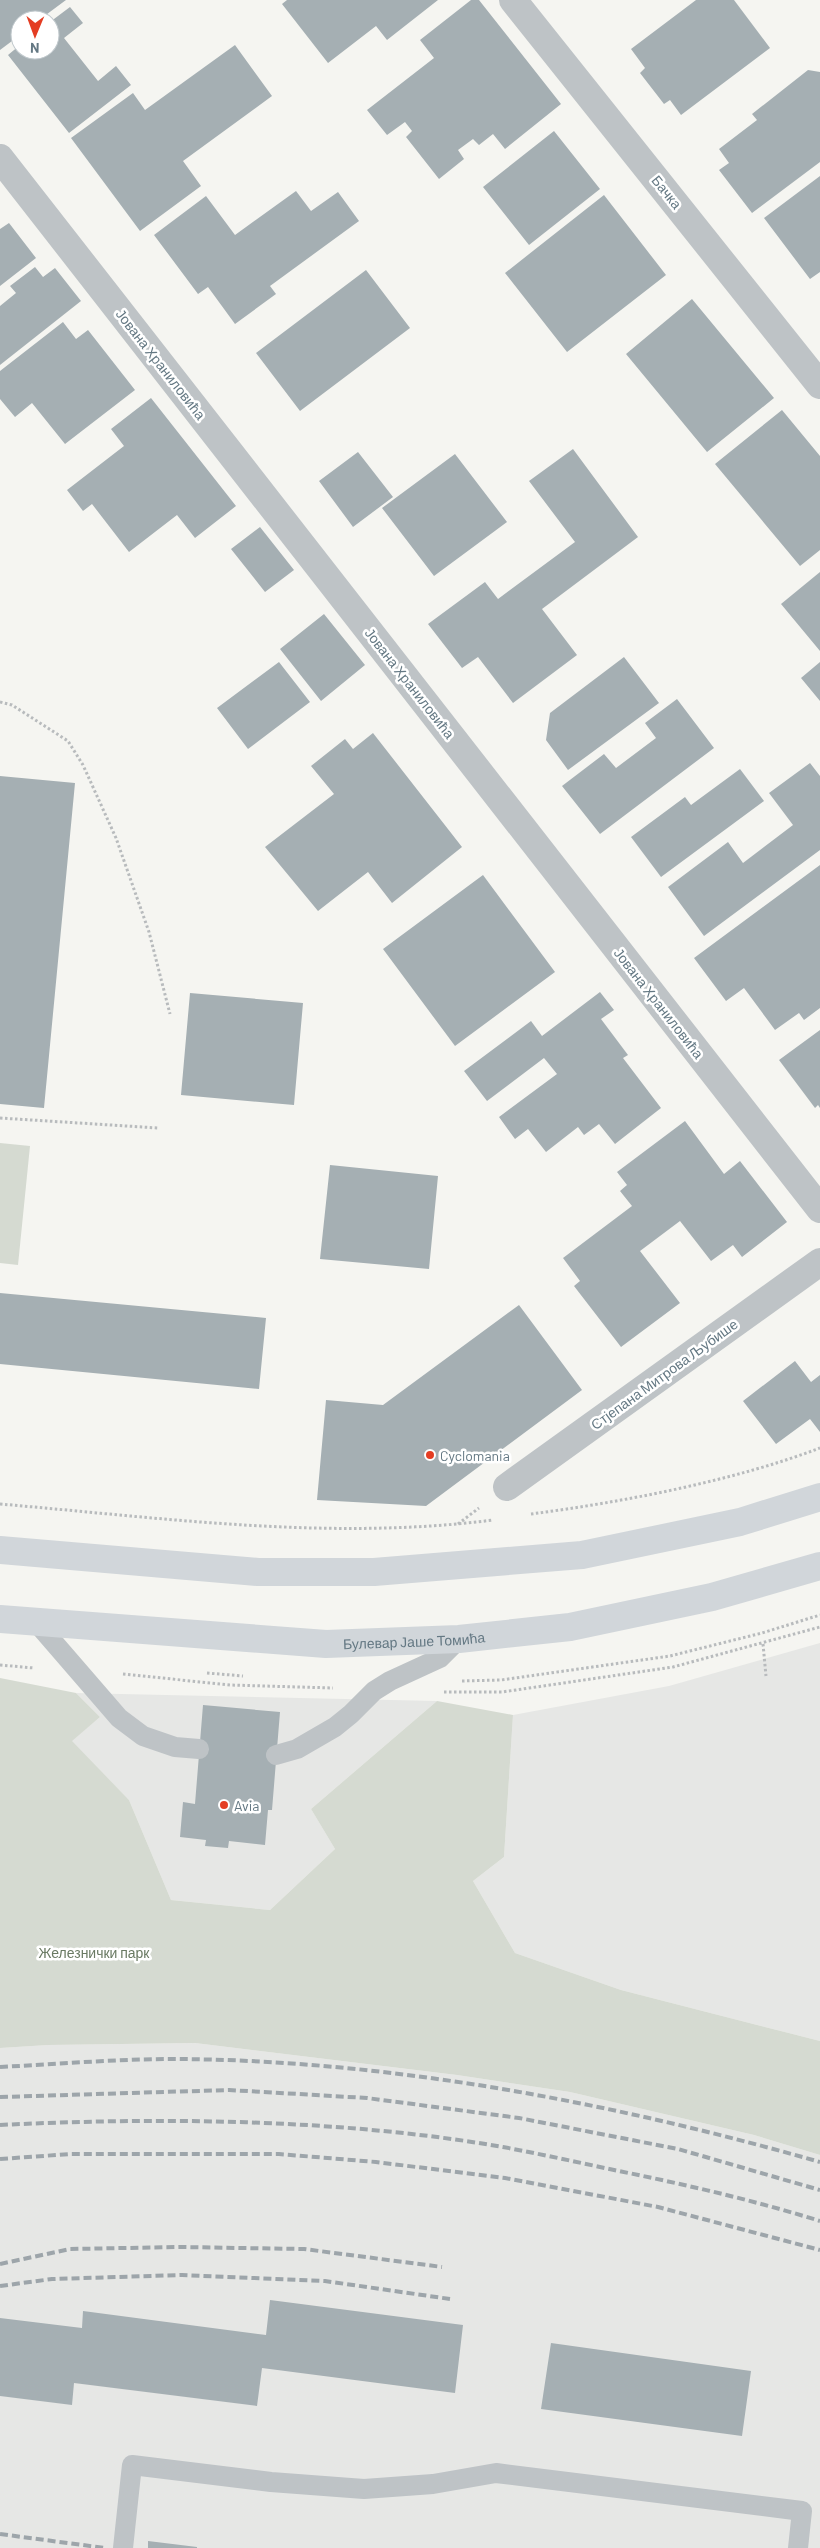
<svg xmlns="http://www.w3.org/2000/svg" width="820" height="2548" font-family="Barlow,sans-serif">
<rect width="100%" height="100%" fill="#f5f5f1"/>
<path fill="#e6e7e5" d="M820,1643V2041L621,1990L515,1953L473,1881L504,1857L513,1715L669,1686Z
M76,1693L437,1701L311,1809L335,1849L270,1910L171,1900L129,1800L71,1741L100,1717Z
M195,2043L457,2075L570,2092L754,2135L820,2155V2548H0V2048L48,2045Z"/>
<path fill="#d5dad1" d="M0,1143L30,1146L18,1265L0,1263Z
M0,1678L76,1693L100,1717L72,1741L129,1800L171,1900L270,1910L335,1849L311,1809L437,1701L513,1715L504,1857L473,1881L515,1953L621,1990L820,2041V2155L754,2135L570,2092L457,2075L195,2043L48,2045L0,2048Z"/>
<path fill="#a5afb3" d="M0,0H66L39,20H20V35L0,50Z
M287,0H438L387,40L376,26L328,63L282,4Z
M471,0H479L561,104L505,149L493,134L479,145L473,139L458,150L464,159L439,179L406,137L412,131L405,122L387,135L367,110L434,58L420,40Z
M696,0H734L770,48L681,115L670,100L664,104L640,73L645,68L631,49Z
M70,7L83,23L64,38L98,81L116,66L131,85L69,133L8,55L20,45V50H50V22Z
M235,45L272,96L183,161L201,186L140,231L71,138L133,93L145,110Z
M808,70L820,72V162L752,213L719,170L729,163L719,149L757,120L752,114Z
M554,131L600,189L529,245L483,187Z
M820,176V272L810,279L764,218Z
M296,191L311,211L338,192L359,221L270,286L276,294L235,324L208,287L198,294L154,235L206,196L235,235Z
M604,195L666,275L567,352L505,273Z
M9,223L36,258L0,286V229Z
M35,267L43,277L55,268L81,301L0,365V306L16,293L10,286Z
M366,270L410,328L300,411L256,353Z
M692,299L774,398L707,452L626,354Z
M63,322L76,339L88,330L135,390L65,444L32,403L15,417L0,399V371Z
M151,398L236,506L195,538L177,515L129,552L92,504L83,511L67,490L124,446L111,429Z
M782,410L820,456V550L800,566L715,464Z
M573,449L638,537L542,609L577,655L513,703L478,657L462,668L428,624L485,582L498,599L575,542L529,481Z
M358,452L393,497L353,527L319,481Z
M455,454L507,522L434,576L382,508Z
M260,527L294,570L265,592L231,549Z
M820,572V651L781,604Z
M324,614L365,665L321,701L280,649Z
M624,657L659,703L568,770L546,740L550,713Z
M279,662L310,702L248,749L217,708Z
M820,662V701L801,678Z
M677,699L714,748L600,834L562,786L604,754L616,768L656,738L645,723Z
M373,733L462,847L392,903L368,872L318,911L265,847L334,794L311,766L345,739L353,749Z
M810,763L820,776V850L704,936L668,887L728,842L743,863L793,825L769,793Z
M740,769L764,801L661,877L631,837L685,797L691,805Z
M0,776L75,783L44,1108L0,1104Z
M820,865V1008L804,1020L799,1013L775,1030L744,988L726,1001L694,958Z
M483,875L555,972L455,1046L383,949Z
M600,992L614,1010L601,1019L628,1055L623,1058L661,1108L615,1144L599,1124L584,1135L578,1127L546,1152L528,1129L515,1139L499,1117L557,1074L544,1058L487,1101L464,1071L531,1021L542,1036Z
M190,993L303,1003L294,1105L181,1095Z
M820,1030V1108L818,1105L815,1108L779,1060Z
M685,1121L724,1174L740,1161L787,1222L742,1257L733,1245L711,1261L680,1221L640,1251L680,1303L621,1347L574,1286L580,1281L563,1258L632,1206L620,1191L627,1185L617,1172Z
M330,1165L438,1176L429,1269L320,1259Z
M0,1293L266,1318L259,1389L0,1364Z
M519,1305L582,1390L426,1506L317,1500L326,1400L383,1405Z
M795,1361L811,1382L820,1375V1432L810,1419L776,1444L743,1401Z
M203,1705L280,1712L272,1810H268L265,1845L229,1841L228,1848L205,1846L206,1840L180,1837L183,1802L195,1804Z
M270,2300L463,2325L455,2393L262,2368L257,2406L74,2383L72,2405L0,2396V2318L82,2328L83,2311L266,2335Z
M551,2343L751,2371L742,2436L541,2409Z
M148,2541L197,2547V2548H148Z"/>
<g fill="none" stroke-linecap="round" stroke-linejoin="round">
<path stroke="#b8bbbd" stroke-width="3" stroke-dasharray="2.5 2.5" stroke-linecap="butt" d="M0,702L12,705L68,741L83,765L116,838L149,932L170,1014
M0,1118L158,1128
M0,1504C164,1518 329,1541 493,1520
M531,1514C623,1502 733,1481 820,1448
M458,1524L479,1508
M763,1644L766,1676
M0,1665L34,1668
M207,1673L243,1676
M123,1674L230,1685L333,1688
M462,1681L501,1680L670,1656L762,1633L820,1615
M444,1692H502L673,1667L820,1627"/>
<path stroke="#bec3c6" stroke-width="20" d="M36,1622L119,1718L143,1736L175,1747L199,1749
M276,1755L297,1749L335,1727L351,1714L374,1691L390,1681L440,1658L459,1639
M123,2548L132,2465L271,2482L364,2489L433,2484L496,2473L802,2511L798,2548"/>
<path stroke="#bec3c6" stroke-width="28" d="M513,0L820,385
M0,158L820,1209
M507,1487L820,1262"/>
<g stroke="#d1d6da" stroke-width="28">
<path d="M0,1550L258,1572H374L582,1555L740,1522L820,1497"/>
<path id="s1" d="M0,1619L326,1644L459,1639L570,1627L712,1597L820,1566"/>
</g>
<path stroke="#9da5aa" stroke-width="4" stroke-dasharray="8 4" stroke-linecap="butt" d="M0,2067C58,2064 117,2059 175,2059C390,2060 614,2103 820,2162
M0,2097L229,2090L367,2098L519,2118L678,2149L820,2190
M0,2125C163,2117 342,2119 503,2147C540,2154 577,2162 614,2170C683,2184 753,2200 820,2221
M0,2159L71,2154H279L376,2162L505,2178L658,2207L820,2250
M0,2264L70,2249L179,2247L304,2249L442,2267
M0,2286L52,2279L182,2275L325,2281L450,2299
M0,2534L105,2548"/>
</g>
<g fill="#e43d23" stroke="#fff" stroke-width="2">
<circle cx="430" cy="1455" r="5"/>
<circle cx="224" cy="1805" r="5"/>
</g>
<g text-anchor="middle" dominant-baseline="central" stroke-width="5" stroke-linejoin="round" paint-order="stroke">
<g font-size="14" fill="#647883" stroke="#fff">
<text transform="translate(667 192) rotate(51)">Бачка</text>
<text transform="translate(161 364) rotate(52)">Јована Храниловића</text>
<text transform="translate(410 683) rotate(52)">Јована Храниловића</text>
<text transform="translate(659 1003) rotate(52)">Јована Храниловића</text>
<text transform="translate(664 1374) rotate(-36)">Стјепана Митрова Љубише</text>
<text stroke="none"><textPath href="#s1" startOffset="415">Булевар Јаше Томића</textPath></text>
</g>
<g font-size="14" fill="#647883" stroke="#fff" text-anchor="start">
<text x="440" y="1455">Cyclomania</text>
<text x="234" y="1805">Avia</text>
</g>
<g font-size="14" fill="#6a7a63" stroke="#fff">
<text x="94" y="1952">Железнички парк</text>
</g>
</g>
<g transform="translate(35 35) rotate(181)"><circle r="24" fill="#ffffff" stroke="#c1c9cd"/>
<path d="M0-4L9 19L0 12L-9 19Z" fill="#e43d23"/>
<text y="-8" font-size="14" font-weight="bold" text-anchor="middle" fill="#647883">N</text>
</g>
</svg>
